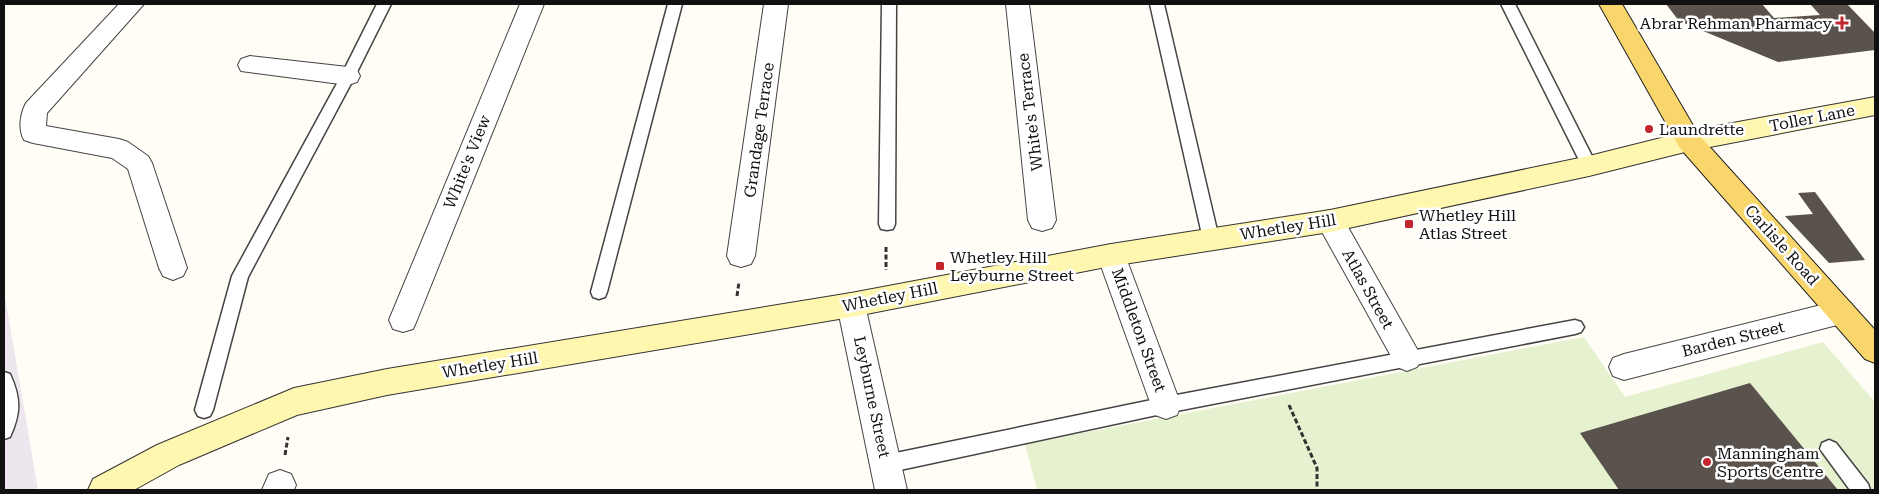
<svg xmlns="http://www.w3.org/2000/svg" width="1879" height="494" font-family="'Roboto Serif',serif">
<rect width="100%" height="100%" fill="#fffdf5"/>
<path fill="#eee6ef" d="M4,291L38,490H4Z"/>
<path fill="#e6f2cf" d="M1584,337L1625,397L1823,342L1875,402V490H1037L1025,444Z"/>
<path fill="#5a524d" d="M1666,4H1762L1774,18L1820,15L1811,5L1847,4L1875,33V50L1778,62L1679,21Z
M1815,192L1865,260L1829,263L1785,216L1813,214L1798,193Z
M1750,383L1838,490H1619L1580,433Z"/>
<g fill="none" stroke-linecap="round" stroke-linejoin="round">
<defs>
<path id="service" d="M377,4H391L355,76L248,277L213,410L210,416L204,418L198,416L195,410L232,276L341,76Z
M668,4H682L607,292L605,297L599,299L593,297L591,292Z
M882,4H896L895,224L893,229L887,230L881,229L879,224Z
M1150,4H1164L1219,239L1217,244L1211,246L1205,244L1203,239Z
M1501,4H1515L1597,166L1594,170H1584Z
M1575,320L1581,322L1584,327L1581,332L1575,334L1166,413L886,473L879,470L877,464L879,458L886,455L1166,397Z
M4,372L10,374C21,398 21,413 10,437L4,439Z
M1829,440L1836,443L1868,484L1870,490H1850L1820,449L1822,443Z"/>
<path id="minor" d="M119,4H144L47,113L46,126L119,139L128,142L148,156L152,163L187,268L183,276L173,280L163,276L159,268L128,169L112,158L33,143L24,140C18,129 20,114 26,103Z
M520,4H544L417,320L413,329L403,332L393,329L389,320Z
M764,4H788L755,256L751,264L741,267L731,264L727,256Z
M1006,4H1029L1056,220L1052,228L1042,231L1032,228L1028,220Z
M250,56L348,67L357,70L360,76L357,82L348,85L241,71L238,65L241,59Z
M1330,210L1340,213L1417,349L1422,358L1417,367L1407,371L1397,367L1316,221L1320,213Z
M1111,244L1121,247L1125,255L1181,405L1177,415L1166,419L1155,415L1151,405L1097,255L1101,247Z
M851,293L861,296L865,305L907,490H875L837,305L841,296Z
M1841,300L1851,303L1855,312L1851,321L1841,324L1624,380L1613,376L1609,367L1613,358L1624,354Z
M280,470L291,474L296,485L294,490H262L269,474Z"/>
<path id="secondary" d="M1875,97V115L1689,151L1589,176L1330,232L1111,266L851,317L387,395L297,415L179,465L134,490H88L93,479L157,445L294,388L387,369L851,293L1111,244L1330,210L1589,156L1689,131Z"/>
<path id="primary" d="M1599,4H1622L1698,134L1875,330V363L1865,359L1680,148Z"/>
</defs>
<use href="#service" stroke="#444" stroke-width="3"/>
<use href="#minor" stroke="#444" stroke-width="2"/>
<use href="#secondary" stroke="#333" stroke-width="2"/>
<use href="#primary" stroke="#222" stroke-width="2"/>
<path stroke="#333" stroke-width="3" stroke-dasharray="5 2.5" stroke-linecap="butt" d="M886,247V270
M737,296L739,282
M1289,405L1317,468V490
M285,455L288,437"/>
<use href="#service" fill="#fff" fill-rule="evenodd"/>
<use href="#minor" fill="#fff" fill-rule="evenodd"/>
<use href="#secondary" fill="#fff6b0" fill-rule="evenodd"/>
<use href="#primary" fill="#f9d66b" fill-rule="evenodd"/>
</g>
<g fill="#c4262e" stroke="#fff" stroke-width="2">
<path d="M1839.5 15.5h5v5h5v5h-5v5h-5v-5h-5v-5h5z"/>
<circle cx="1649" cy="129" r="5"/>
<rect x="1404" y="219" width="10" height="10" rx="2.5"/>
<rect x="935" y="261" width="10" height="10" rx="2.5"/>
<circle cx="1707" cy="462" r="5"/>
</g>
<g text-anchor="middle" dominant-baseline="central" stroke-width="5" stroke-linejoin="round" paint-order="stroke">
<g font-size="16" fill="#111" stroke="#fff" text-anchor="start">
<text x="1832" y="23" text-anchor="end">Abrar Rehman Pharmacy</text>
<text x="1659" y="129">Laundrette</text>
<text x="1419" y="215">Whetley Hill<tspan x="1419" dy="18">Atlas Street</tspan></text>
<text x="950" y="257">Whetley Hill<tspan x="950" dy="18">Leyburne Street</tspan></text>
<text x="1717" y="453">Manningham<tspan x="1717" dy="18">Sports Centre</tspan></text>
</g>
<g font-size="16" fill="#111" stroke="#fff">
<text transform="translate(1030 112) rotate(-97)">White's Terrace</text>
<text transform="translate(1812 118) rotate(-11)">Toller Lane</text>
<text transform="translate(759 130) rotate(-82)">Grandage Terrace</text>
<text transform="translate(467 162) rotate(-68)">White's View</text>
<text transform="translate(1288 227) rotate(-9)">Whetley Hill</text>
<text transform="translate(1782 245) rotate(48)">Carlisle Road</text>
<text transform="translate(1368 289) rotate(61)">Atlas Street</text>
<text transform="translate(890 297) rotate(-11)">Whetley Hill</text>
<text transform="translate(1139 330) rotate(70)">Middleton Street</text>
<text transform="translate(1733 339) rotate(-14)">Barden Street</text>
<text transform="translate(490 365) rotate(-9)">Whetley Hill</text>
<text transform="translate(872 397) rotate(78)">Leyburne Street</text>
</g>
</g>
<rect width="1879" height="494" fill="none" stroke="#111111" stroke-width="10"/>
</svg>
